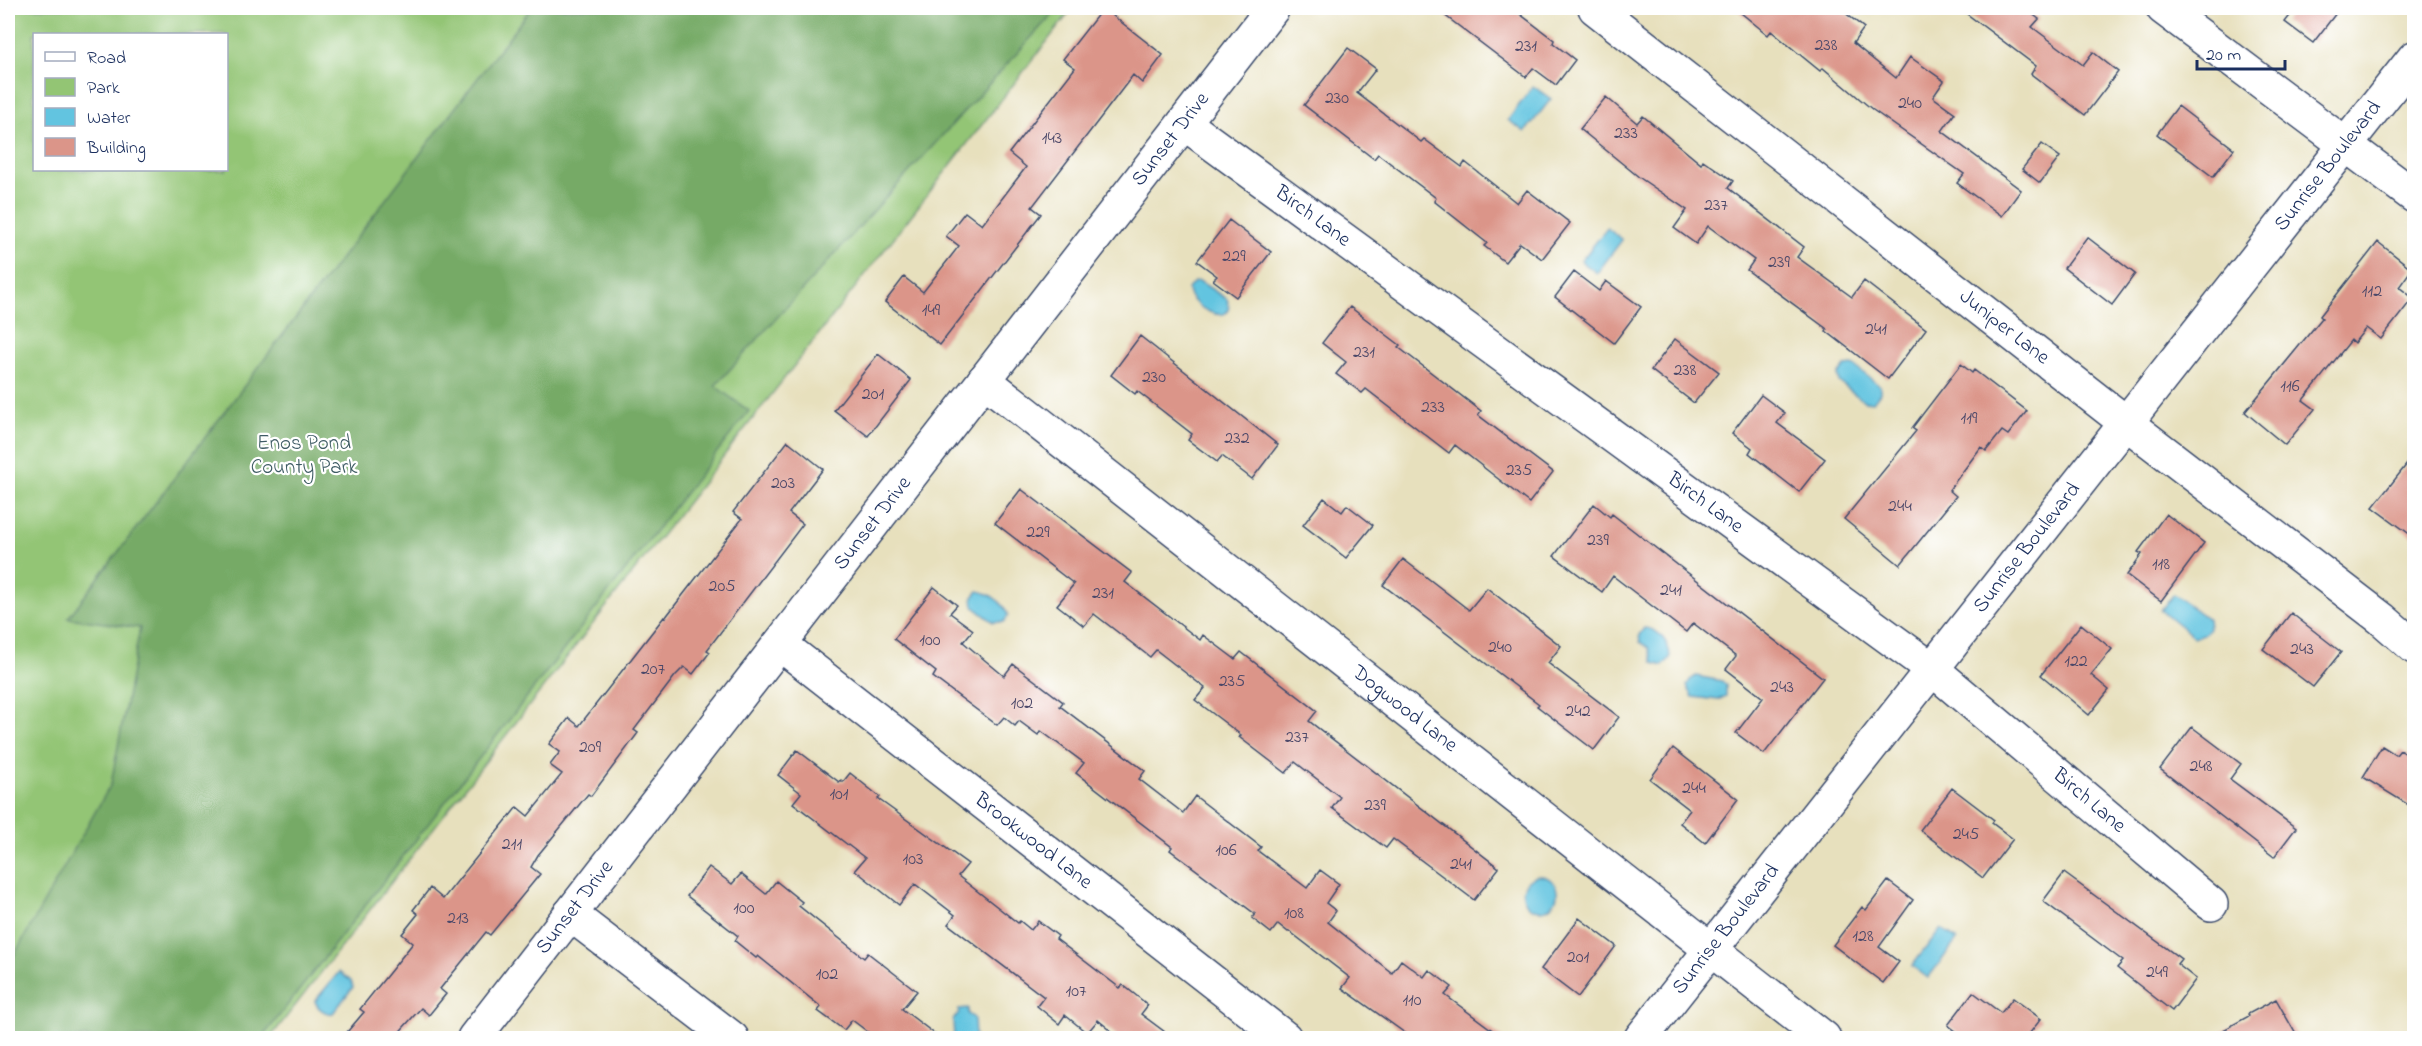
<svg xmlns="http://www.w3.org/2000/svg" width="2422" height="1046" font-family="'Indie Flower',sans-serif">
<rect width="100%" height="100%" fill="#fff"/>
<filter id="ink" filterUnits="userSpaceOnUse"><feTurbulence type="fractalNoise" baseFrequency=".0167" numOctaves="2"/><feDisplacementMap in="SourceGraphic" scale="12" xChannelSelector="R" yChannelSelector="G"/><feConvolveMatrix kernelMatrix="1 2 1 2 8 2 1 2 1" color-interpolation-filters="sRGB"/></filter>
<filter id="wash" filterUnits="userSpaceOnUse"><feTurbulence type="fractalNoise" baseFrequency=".008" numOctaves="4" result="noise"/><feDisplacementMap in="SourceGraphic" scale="24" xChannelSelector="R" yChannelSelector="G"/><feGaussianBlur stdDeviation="1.35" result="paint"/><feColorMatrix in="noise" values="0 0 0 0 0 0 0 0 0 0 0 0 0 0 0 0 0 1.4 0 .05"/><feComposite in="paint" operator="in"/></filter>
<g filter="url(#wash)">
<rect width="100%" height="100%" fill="#e7e0bd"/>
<path fill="#93c574" stroke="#577a69" stroke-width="1.5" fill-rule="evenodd" d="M8,8H1073L270,1038H8ZM34,34H226V170H34Z"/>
<path fill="#76aa66" stroke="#486c62" stroke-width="1.5" d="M531,8H1058L715,386L749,411L262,1038H8V966L111,784L140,628L68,618Z"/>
<path fill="#62c4e0" stroke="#3e7a9f" stroke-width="1.5" d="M1533,86L1551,99L1525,132L1508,120Z
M1607,228L1622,240L1597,273L1581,261Z
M1199,281L1227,299C1238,330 1188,308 1188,289L1194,282Z
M1853,365L1880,386V393L1873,402L1864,401L1839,382L1838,375L1845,366Z
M978,591C991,593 1005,604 1008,616L1004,622H993L974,607L973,597Z
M2174,594L2208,619L2209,627L2206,633L2194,637L2161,610Z
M1644,628C1659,628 1670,644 1670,658L1663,666L1653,663L1649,648L1640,642L1639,635Z
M1696,676L1722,681L1726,685V696L1718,700L1693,697L1687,686L1690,680Z
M1523 893a17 17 0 1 1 34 0a17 17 0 1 1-34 0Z
M1941,928L1957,940L1928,978L1912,966Z
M339,972L351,981L353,987L333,1013C326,1015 317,1008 315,1001Z
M968,1008V1014L974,1018L975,1038H954L953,1020L959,1013V1009Z"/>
<g id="blocks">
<path fill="#db9589" d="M1103,8L1163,55L1142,83L1133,75L1101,117L1032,207L1041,214L940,345L885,302L904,277L923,292L959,246L946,236L965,212L982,225L1026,167L1009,153L1075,68L1063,59Z
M1435,8H1512L1554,40L1553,43L1575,60L1556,85L1533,68L1526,77Z
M1735,8H1839L1864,28L1853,43L1896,78L1910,57L1944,81L1933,97L1955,113L1942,131L2021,190L2002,216L1957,183L1964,174L1873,110L1823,68L1820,71L1771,31L1768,35Z
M1959,8H2024L2039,19L2032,27L2083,65L2093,52L2118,72L2085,115L2031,74L2036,66Z
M2296,8H2340L2313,43L2285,22Z
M1348,48L1376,69L1357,93L1421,142L1424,139L1462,167L1465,162L1517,203L1527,190L1570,223L1542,259L1520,243L1505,262L1484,246L1487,243L1434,201L1436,198L1378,154L1374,159L1304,105Z
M1606,97L1637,123L1643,116L1701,164L1703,160L1733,181L1728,188L1804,247L1797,257L1852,297L1864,281L1926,329L1888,379L1826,331L1827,329L1747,270L1754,260L1708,226L1696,244L1674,228L1687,210L1640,178L1580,129Z
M2178,106L2234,149L2213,177L2157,134Z
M2042,144L2060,157L2040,183L2022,169Z
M1229,220L1271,252L1236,297L1213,280L1217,276L1197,261Z
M2087,237L2135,274L2112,305L2064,268Z
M2378,242L2412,269L2399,287L2413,298L2381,339L2366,328L2354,343L2351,340L2303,400L2315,409L2285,445L2245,412L2322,318L2320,316Z
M1574,272L1599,291L1606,281L1641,307L1614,343L1555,297Z
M1350,307L1400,345L1398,347L1481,411L1478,415L1553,472L1529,503L1455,445L1449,453L1366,389L1362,393L1336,374L1346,362L1322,343Z
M1140,336L1278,445L1252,479L1222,456L1217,462L1188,440L1192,434L1137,391L1135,394L1111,375Z
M1675,339L1719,372L1694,403L1651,370Z
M878,354L911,380L868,436L834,410Z
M1961,364L1972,373L1974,370L2027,411L2008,435L2002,431L1986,451L1981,447L1949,490L1956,496L1900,565L1844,519L1916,431L1912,428Z
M1761,395L1785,413L1777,423L1825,459L1799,492L1749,453L1752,448L1732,433Z
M788,441L823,469L789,513L803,524L707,650L710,652L693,674L684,667L675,676L634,730L638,733L591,796L588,794L538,855L531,867L540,874L490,935L486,932L440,989L446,994L429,1015L421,1008L394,1038H342L364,1012L360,1009L413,943L402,934L418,914L413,910L430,888L443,899L517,807L528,816L562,774L550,765L560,752L549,744L569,718L579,726L664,617L665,618L742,519L733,512Z
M2415,454V538L2373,507Z
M1021,489L1132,573L1125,582L1200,640L1203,635L1235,659L1241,652L1317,711L1309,721L1499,868L1474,900L1393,839L1386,848L1332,808L1340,797L1295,762L1286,773L1239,737L1241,735L1195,700L1205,688L1156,650L1150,657L1094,614L1084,626L1057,605L1074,584L995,523Z
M1324,498L1342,512L1347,505L1373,525L1346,558L1303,525Z
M1594,504L1610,517L1612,514L1823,678L1764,754L1736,733L1763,698L1726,669L1736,656L1693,623L1686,632L1613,576L1602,592L1554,556Z
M2166,514L2204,543L2161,601L2127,575L2142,554L2138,552Z
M1403,559L1469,610L1487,588L1561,646L1548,663L1619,717L1594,750L1537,706L1539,704L1383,585Z
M934,587L957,605L950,613L973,630L963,642L1004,676L1013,664L1063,702L1060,706L1145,771L1139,779L1183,813L1195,796L1261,847L1258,851L1307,888L1320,870L1339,884L1326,903L1336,911L1328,922L1392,973L1401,960L1424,977L1429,970L1452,987L1445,995L1503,1038H1412L1342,988L1350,978L1289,931L1288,932L1278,924L1271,933L1252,918L1255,914L1170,850L1172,847L1076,773L1084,763L1041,731L1038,735L1019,721L1015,726L1004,717L997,725L933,677L936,672L894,639Z
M2291,613L2341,652L2313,687L2263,649Z
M2081,624L2112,649L2091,675L2109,690L2089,715L2041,675Z
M2192,727L2241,764L2230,779L2296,828L2274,857L2160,769Z
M2382,746L2396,755L2400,750L2415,759V809L2363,777Z
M1673,748L1738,799L1705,843L1680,823L1690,810L1650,779Z
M797,750L839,782L841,780L843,782L850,773L880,797L878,799L968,864L958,876L1018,923L1020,921L1031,930L1038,921L1058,936L1056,939L1120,988L1123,985L1148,1005L1141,1014L1173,1038H1120L1098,1020L1087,1033L1065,1015L1059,1024L1037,1006L1044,997L948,924L955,915L915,884L899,905L855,870L865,858L793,803L801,793L778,775Z
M1952,788L1994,820L1992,823L2013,839L1983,878L1920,830Z
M709,867L732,884L741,874L766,894L776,881L802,902L799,906L864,958L868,953L917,991L902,1009L940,1038H876L852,1020L844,1030L818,1011L821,1007L758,956L756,958L735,941L738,936L687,896Z
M2064,873L2181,959L2177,964L2196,979L2172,1011L2117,968L2123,961L2043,901Z
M1888,881L1913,900L1879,947L1899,962L1883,983L1833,945L1862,907L1866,910Z
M1579,918L1616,946L1578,997L1541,969Z
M1973,992L2001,1013L2013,998L2041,1019L2029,1034L2035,1038H1965L1948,1025Z
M2276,999L2298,1038H2209L2249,1016L2248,1014Z"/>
</g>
</g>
<g filter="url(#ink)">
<use href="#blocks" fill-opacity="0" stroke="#3a4a6c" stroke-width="1.5"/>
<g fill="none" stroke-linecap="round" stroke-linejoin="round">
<defs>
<g id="minor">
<path id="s1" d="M1595,8L2125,422L2382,619L2414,647"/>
<path d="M2163,8L2414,196"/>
<path id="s2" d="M1184,123L1932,669L2211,904"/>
<path id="s3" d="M984,380L1824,1038"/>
<path id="s4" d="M780,644L1285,1038"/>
<path d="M570,914L732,1038"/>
<path id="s5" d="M474,1038L1273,8"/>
<path id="s6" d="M1641,1038L2414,58"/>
</g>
</defs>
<use href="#minor" stroke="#3a4a6c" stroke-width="36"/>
<use href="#minor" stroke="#fff" stroke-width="33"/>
</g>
</g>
<g text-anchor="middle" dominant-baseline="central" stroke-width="4.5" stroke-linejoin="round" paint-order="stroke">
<g font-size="18" fill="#4b4869">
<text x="1826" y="46">238</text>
<text x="1526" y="47">231</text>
<text x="1337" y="99">230</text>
<text x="1910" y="104">240</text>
<text x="1626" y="134">233</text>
<text x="1052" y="139">143</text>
<text x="1716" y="206">237</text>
<text x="1234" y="257">229</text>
<text x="1779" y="263">239</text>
<text x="2372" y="292">112</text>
<text x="931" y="311">149</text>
<text x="1876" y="330">241</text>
<text x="1364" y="353">231</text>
<text x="1685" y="371">238</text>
<text x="1154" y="378">230</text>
<text x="2290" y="387">116</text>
<text x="873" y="395">201</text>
<text x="1433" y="408">233</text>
<text x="1969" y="419">119</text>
<text x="1237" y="439">232</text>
<text x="1519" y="471">235</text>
<text x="783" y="484">203</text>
<text x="1900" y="507">244</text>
<text x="1038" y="533">229</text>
<text x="1598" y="541">239</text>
<text x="2161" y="565">118</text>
<text x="722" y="587">205</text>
<text x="1671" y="591">241</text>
<text x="1103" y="594">231</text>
<text x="930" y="641">100</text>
<text x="1500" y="648">240</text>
<text x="2302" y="650">243</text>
<text x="2076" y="662">122</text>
<text x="653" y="670">207</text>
<text x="1232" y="682">235</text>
<text x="1782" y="688">243</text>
<text x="1022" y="704">102</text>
<text x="1578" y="712">242</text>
<text x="1297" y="738">237</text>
<text x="590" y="748">209</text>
<text x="2201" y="767">248</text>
<text x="1694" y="789">244</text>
<text x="839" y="795">101</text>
<text x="1375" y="806">239</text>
<text x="1966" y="835">245</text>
<text x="512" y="845">211</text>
<text x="1226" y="851">106</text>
<text x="913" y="860">103</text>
<text x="1461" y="865">241</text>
<text x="744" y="909">100</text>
<text x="1294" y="914">108</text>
<text x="458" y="919">213</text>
<text x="1863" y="937">128</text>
<text x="1578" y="958">201</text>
<text x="2157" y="973">249</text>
<text x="827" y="975">102</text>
<text x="1076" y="992">107</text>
<text x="1412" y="1001">110</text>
</g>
<g font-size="21" fill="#1b2f5e" stroke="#fff">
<text stroke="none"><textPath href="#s5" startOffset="1137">Sunset Drive</textPath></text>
<text stroke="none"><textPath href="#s6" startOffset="1110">Sunrise Boulevard</textPath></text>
<text stroke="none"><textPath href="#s2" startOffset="159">Birch Lane</textPath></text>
<text stroke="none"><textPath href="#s1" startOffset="519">Juniper Lane</textPath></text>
<text stroke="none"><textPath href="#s2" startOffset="645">Birch Lane</textPath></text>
<text stroke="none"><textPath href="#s5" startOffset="651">Sunset Drive</textPath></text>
<text stroke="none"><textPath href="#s6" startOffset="624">Sunrise Boulevard</textPath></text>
<text stroke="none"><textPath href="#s3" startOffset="534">Dogwood Lane</textPath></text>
<text stroke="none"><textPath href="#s2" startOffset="1131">Birch Lane</textPath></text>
<text stroke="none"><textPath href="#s4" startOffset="321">Brookwood Lane</textPath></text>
<text stroke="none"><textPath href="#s5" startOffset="165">Sunset Drive</textPath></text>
<text stroke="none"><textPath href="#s6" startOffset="138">Sunrise Boulevard</textPath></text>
</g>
<g font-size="21" fill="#3f5c65" stroke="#fff">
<text x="304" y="444">Enos Pond<tspan x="304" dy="24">County Park</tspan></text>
</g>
</g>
<rect width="2422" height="1046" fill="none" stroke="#fff" stroke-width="30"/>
<rect x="33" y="33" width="195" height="138" fill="#ffffff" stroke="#a4acbf" stroke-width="1.5"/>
<rect x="45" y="52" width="30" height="9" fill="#ffffff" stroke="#a4acbf" stroke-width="1.5"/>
<text x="87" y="63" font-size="18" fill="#1b2f5e">Road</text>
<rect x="45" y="78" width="30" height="18" fill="#93c574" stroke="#a4acbf" stroke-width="1.5"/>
<text x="87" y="93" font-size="18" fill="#1b2f5e">Park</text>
<rect x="45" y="108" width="30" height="18" fill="#62c4e0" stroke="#a4acbf" stroke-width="1.5"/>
<text x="87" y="123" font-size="18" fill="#1b2f5e">Water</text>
<rect x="45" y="138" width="30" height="18" fill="#db9589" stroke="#a4acbf" stroke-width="1.5"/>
<text x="87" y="153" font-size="18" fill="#1b2f5e">Building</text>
<path d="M2197 60v9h88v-9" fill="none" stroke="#1b2f5e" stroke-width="3"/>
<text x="2206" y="60" font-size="18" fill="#1b2f5e" stroke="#ffffff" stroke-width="4.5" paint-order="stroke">20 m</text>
</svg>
